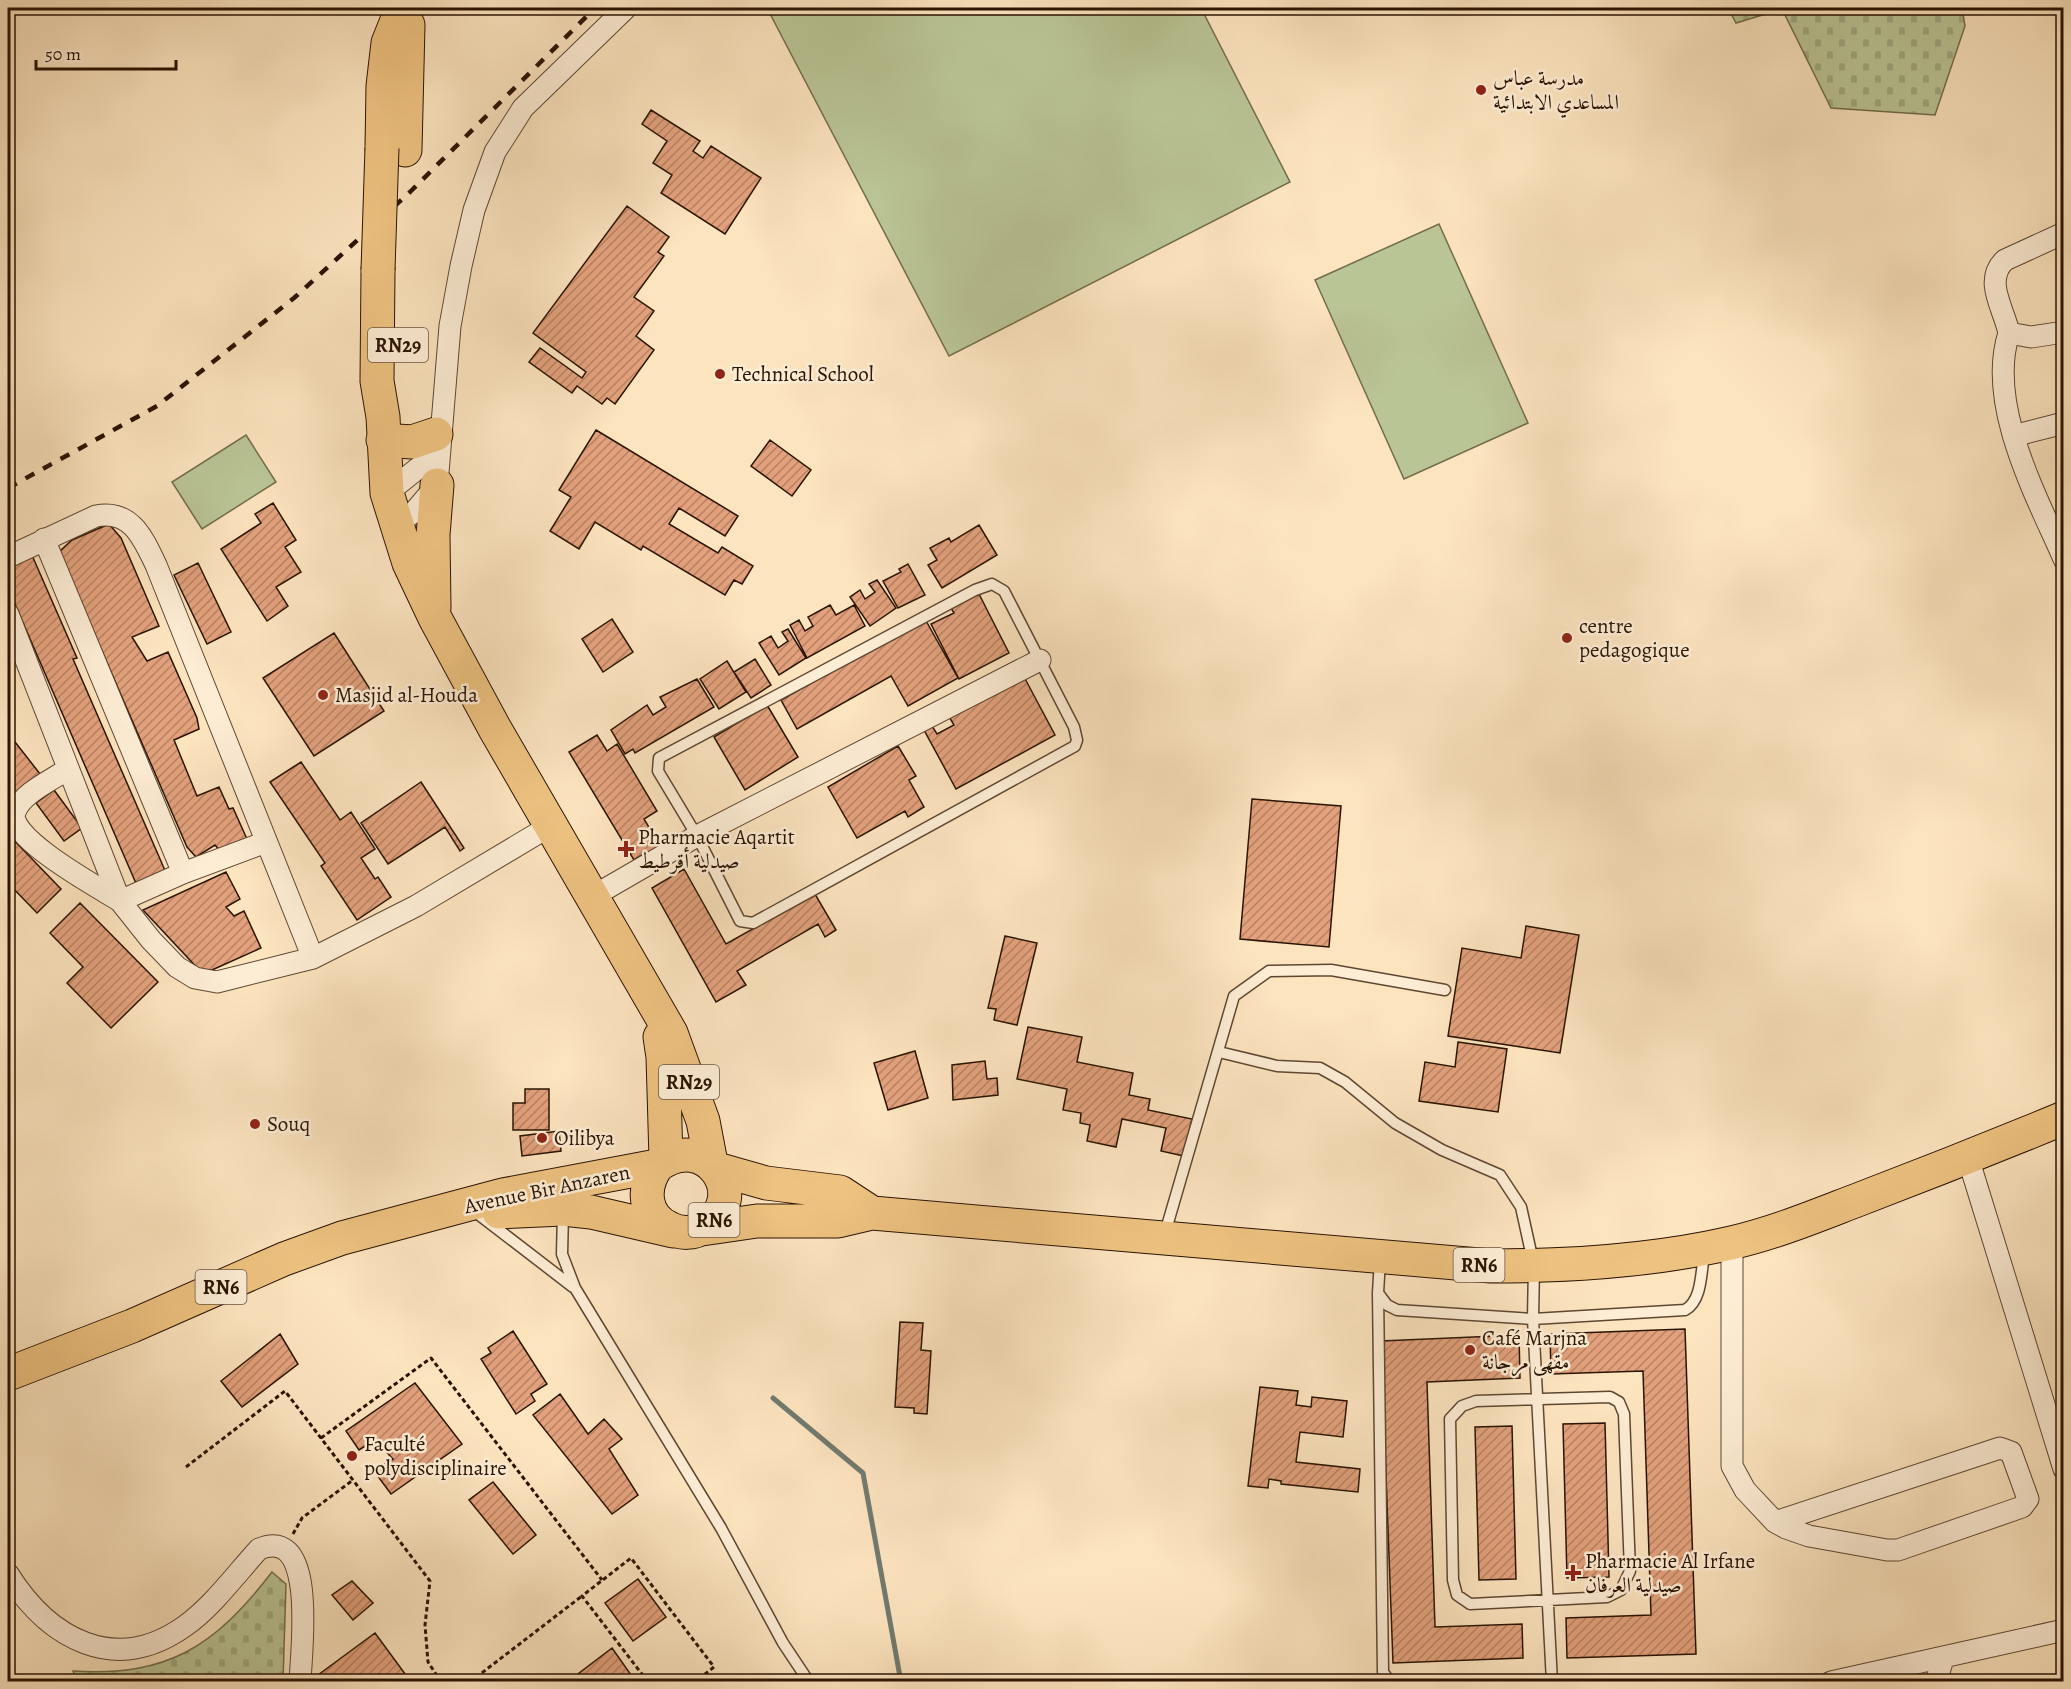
<svg xmlns="http://www.w3.org/2000/svg" width="2071" height="1689" font-family="Alegreya,Amiri,serif">
<defs>
<pattern id="cemetery-stones" width="16" height="16" patternUnits="userSpaceOnUse" patternTransform="scale(1.5)"><rect width="16" height="16" fill="#bac596"/><path d="M2 7V4a2 2 0 0 1 4 0v3zM10 15v-3a2 2 0 0 1 4 0v3z" fill="#a0a880"/></pattern>
<pattern id="building-hatch" width="6" height="6" patternUnits="userSpaceOnUse" patternTransform="scale(1.5)"><rect width="6" height="6" fill="#e2a17c"/><path d="M-1 1l2-2M0 6l6-6M5 7l2-2" fill="none" stroke="#b78263"/></pattern>
</defs>
<rect width="100%" height="100%" fill="#fce4bf"/>
<filter id="stains"><feTurbulence type="fractalNoise" baseFrequency=".00333" numOctaves="4"/><feColorMatrix values="0 0 0 0 .2 0 0 0 0 .09 0 0 0 0 .02 0 0 0 .5 -.17"/></filter>
<radialGradient id="worn" r=".72"><stop offset=".6" stop-color="#630" stop-opacity="0"/><stop offset="1" stop-color="#630" stop-opacity=".3"/></radialGradient>
<path fill="#bac596" stroke="#726c4c" stroke-width="1.5" d="M767,8H1201L1290,182L949,356Z
M1439,224L1528,423L1404,479L1315,280Z
M246,435L276,482L202,529L172,482Z"/>
<path fill="url(#cemetery-stones)" stroke="#726c4c" stroke-width="1.5" d="M1728,8H1962L1965,26L1935,115L1831,108L1782,9L1736,23Z
M272,1572L286,1584L283,1681H78L73,1671C169,1677 215,1646 272,1572Z"/>
<g fill="none" stroke-linecap="round" stroke-linejoin="round">
<path stroke="#717a6f" stroke-width="5" d="M773,1398L863,1473L901,1682"/>
</g>
<path fill="url(#building-hatch)" stroke="#2a1303" stroke-width="1.5" d="M651,110L700,141L693,151L703,158L711,146L761,178L725,234L661,193L672,175L653,163L667,141L642,124Z
M627,206L669,237L658,252L664,256L634,297L654,311L636,336L654,350L615,404L607,398L602,404L577,386L572,393L529,362L540,348L582,378L586,372L533,333Z
M596,430L738,516L725,536L679,508L669,524L718,553L722,547L753,566L742,584L734,580L725,595L643,546L641,550L595,522L579,549L550,531L571,497L559,490Z
M770,440L811,470L792,496L751,466Z
M273,503L296,540L285,547L301,572L276,587L288,606L267,621L221,549L261,523L255,514Z
M109,524L121,538L159,626L132,637L147,661L168,652L197,718L199,729L174,740L197,796L219,787L229,809L233,808L247,839L220,851L215,845L196,857L187,847L59,552L72,540Z
M979,525L997,555L942,588L928,565L937,560L930,548L949,538L951,542Z
M31,553L77,658L73,659L167,875L138,888L8,588V563Z
M198,563L231,632L207,644L174,575Z
M908,564L925,595L898,608L883,581L901,572L899,569Z
M877,580L896,608L870,626L850,597L860,590L865,599L875,592L869,584Z
M979,594L1009,653L959,679L931,624L954,613L951,608Z
M830,605L836,615L854,605L865,626L807,658L790,625L799,620L805,631L813,626L808,617Z
M612,619L633,652L603,672L582,639Z
M925,619L958,678L908,706L891,676L797,729L781,700Z
M788,629L806,658L779,675L759,643L771,636L778,648L788,641L782,632Z
M334,633L384,711L314,756L263,678Z
M755,659L771,685L751,698L734,672Z
M727,661L746,692L719,709L700,679Z
M1023,675L1055,735L956,789L924,730L932,726L937,734L954,725L948,715Z
M697,679L714,707L635,753L633,749L625,754L611,730L647,705L653,715L666,707L660,697Z
M767,705L798,757L745,790L714,737Z
M8,733L44,779L8,805Z
M597,735L607,751L617,744L657,811L644,819L663,851L651,858L647,852L634,860L569,752Z
M898,746L916,776L909,780L924,807L908,817L905,811L857,838L828,787Z
M301,762L340,820L351,812L375,849L361,858L375,879L378,877L391,897L357,920L321,866L325,863L270,782Z
M421,782L464,848L460,851L445,827L388,864L361,823Z
M54,790L82,828L64,841L36,803Z
M1252,799L1341,806L1329,947L1240,939Z
M8,834L61,889L37,913L8,883Z
M684,869L726,944L815,894L836,930L825,937L818,924L737,971L746,985L716,1002L652,888Z
M226,872L240,899L226,907L234,916L244,911L261,948L203,974L143,910Z
M80,903L158,982L111,1028L67,983L83,967L50,933Z
M1526,926L1579,935L1560,1053L1448,1036L1462,948L1521,958Z
M1005,936L1037,943L1017,1025L994,1020L996,1009L988,1008Z
M1028,1027L1082,1037L1077,1062L1133,1073L1129,1095L1150,1099L1148,1110L1192,1119L1184,1156L1161,1151L1166,1128L1122,1119L1116,1147L1087,1141L1090,1125L1080,1123L1081,1113L1063,1110L1067,1089L1017,1079Z
M1458,1042L1507,1049L1498,1112L1419,1101L1425,1062L1455,1067Z
M915,1051L928,1098L888,1110L874,1063Z
M985,1061L987,1079L997,1078L998,1095L953,1100L952,1065Z
M525,1089H549V1130H513V1103H525Z
M559,1131L561,1151L522,1156L520,1136Z
M900,1322L923,1323L921,1350L931,1351L927,1414L914,1413V1408L895,1407Z
M1685,1329L1696,1654L1567,1658L1566,1618L1651,1615L1643,1371L1551,1374L1550,1334Z
M513,1331L547,1384L531,1394L535,1401L516,1414L481,1359L491,1353L488,1348Z
M280,1334L298,1364L242,1407L221,1381Z
M1519,1335L1520,1378L1427,1382L1435,1627L1522,1624L1523,1658L1393,1663L1381,1341Z
M415,1383L462,1444L391,1494L374,1471L393,1459L375,1440L359,1450L346,1431Z
M1260,1387L1298,1391L1296,1405L1311,1407L1312,1397L1347,1401L1343,1437L1300,1432L1296,1462L1360,1469L1358,1492L1281,1484V1481L1269,1479L1268,1488L1248,1486Z
M560,1394L588,1434L604,1419L622,1439L609,1449L638,1495L612,1514L533,1415Z
M1605,1423L1609,1577L1567,1578L1563,1424Z
M1512,1426L1516,1579L1479,1580L1475,1427Z
M493,1482L536,1535L513,1554L469,1500Z
M638,1579L666,1617L633,1641L605,1603Z
M352,1581L373,1603L353,1620L332,1595Z
M375,1633L411,1682H316L314,1678Z
M612,1648L636,1682H584L578,1674Z"/>
<g fill="none" stroke-linecap="round" stroke-linejoin="round">
<defs>
<path id="lane" d="M992,584L1004,591L1074,727L1077,740L1075,746L753,923L740,921L697,836L658,771L659,758L975,590Z
M1219,1052L1277,1066L1320,1068L1345,1082L1395,1123L1442,1150L1500,1175L1521,1207L1534,1266L1533,1319L1552,1682
M563,1213L562,1254L575,1288L721,1528L783,1643L809,1682
M478,1214L573,1287
M1165,1233L1234,996L1269,971L1331,970L1445,990
M1380,1260L1378,1293L1387,1305L1397,1310L1533,1319L1685,1310C1702,1301 1701,1272 1704,1254
M1378,1293L1383,1672L1390,1682
M1610,1397L1619,1402L1624,1414L1630,1571L1621,1590L1607,1597L1470,1604L1457,1595L1453,1580L1450,1419L1462,1406L1476,1401Z"/>
<path id="street" d="M2064,233L2005,260C1983,280 2004,309 2009,333L2031,337L2064,332
M2009,333C1986,404 2036,495 2064,559
M2014,438L2021,434L2064,423
M387,493L422,465L436,435
M395,525L414,512L437,485L450,326L461,266L474,210L495,152L523,108L626,8
M44,539L183,873
M8,557L96,516C131,509 143,538 156,565L313,958
M8,614L120,901L151,940L177,967L195,978L217,982L313,958L416,906L550,826
M68,769C52,780 22,793 15,812C5,837 101,889 120,901
M590,898L697,836L1040,660
M120,901L183,873L266,842
M1968,1158L2064,1469
M1732,1243V1466L1745,1490L1775,1522L1786,1528L1809,1536L1887,1550H1898L2022,1507L2028,1499L2011,1452L2000,1448L1775,1522
M8,1574C49,1639 115,1676 185,1626C213,1606 236,1574 259,1549C318,1524 301,1652 300,1682
M1831,1682L2064,1630
M1936,1682L1943,1659"/>
<path id="primary" d="M717,1169L766,1183L840,1192L872,1213
M499,1212L563,1209L591,1212L673,1231
M702,1229L757,1221H838L872,1213L1491,1266C1572,1266 1652,1261 1731,1243C1775,1233 1818,1215 1860,1199C1928,1173 1996,1146 2064,1118
M8,1374L132,1326L284,1259L342,1238L503,1195L657,1166C706,1128 753,1198 704,1227C694,1234 680,1234 669,1228C643,1216 642,1187 657,1166"/>
<path id="highway" d="M382,148L383,86L388,43L402,8
M405,150L408,25
M378,270L377,381L383,417L387,493L409,563L435,618L495,729L671,1033L703,1121L711,1163
M383,440L412,442L436,434
M434,608L433,535L437,485
M660,1037L663,1057L666,1159"/>
</defs>
<use href="#lane" stroke="#5e4732" stroke-width="13"/>
<use href="#street" stroke="#5e4732" stroke-width="23"/>
<use href="#primary" stroke="#2a1303" stroke-width="35"/>
<use href="#highway" stroke="#2a1303" stroke-width="35"/>
<path stroke="#2a1303" stroke-width="3" stroke-dasharray="4.5 3" stroke-linecap="butt" d="M321,1438L431,1358L602,1580
M186,1467L285,1391L430,1581L425,1625L428,1662L441,1682
M293,1534L302,1518L353,1480
M470,1682L582,1596
M648,1682L582,1596L631,1558L714,1667L695,1682"/>
<use href="#lane" stroke="#fdedd5" stroke-width="10"/>
<use href="#street" stroke="#fdedd5" stroke-width="21"/>
<use href="#primary" stroke="#eec280" stroke-width="33"/>
<use href="#highway" stroke="#eec280" stroke-width="33"/>
<path stroke="#2a1303" stroke-width="4.5" stroke-dasharray="10 10" stroke-linecap="butt" d="M8,488L157,406L294,298L410,192L595,8"/>
<defs>
<path id="highway-bridge" d="M378,270L382,148"/>
</defs>
<use href="#highway-bridge" stroke="#2a1303" stroke-width="35" stroke-linecap="butt"/>
<use href="#highway-bridge" stroke="#eec280" stroke-width="33"/>
</g>
<g fill="#8f2418" stroke="#fdedd5" stroke-width="2">
<circle cx="1481" cy="90" r="6"/>
<circle cx="720" cy="374" r="6"/>
<circle cx="1567" cy="638" r="6"/>
<circle cx="323" cy="695" r="6"/>
<path d="M623 840h6v6h6v6h-6v6h-6v-6h-6v-6h6z"/>
<circle cx="255" cy="1124" r="6"/>
<circle cx="542" cy="1138" r="6"/>
<circle cx="1470" cy="1350" r="6"/>
<circle cx="352" cy="1456" r="6"/>
<path d="M1570 1564h6v6h6v6h-6v6h-6v-6h-6v-6h6z"/>
</g>
<g text-anchor="middle" dominant-baseline="central" stroke-width="5" stroke-linejoin="round" paint-order="stroke">
<g fill="#fdedd5" stroke="#695442" stroke-width="1.5">
<rect x="368" y="328" width="60" height="34" rx="4.5"/>
<rect x="659" y="1065" width="60" height="34" rx="4.5"/>
<rect x="688.5" y="1203" width="51" height="34" rx="4.5"/>
<rect x="1453.5" y="1248" width="51" height="34" rx="4.5"/>
<rect x="195.5" y="1270" width="51" height="34" rx="4.5"/>
</g>
<g font-size="20" font-weight="bold" fill="#2a1303">
<text x="398" y="345">RN29</text>
<text x="689" y="1082">RN29</text>
<text x="714" y="1220">RN6</text>
<text x="1479" y="1265">RN6</text>
<text x="221" y="1287">RN6</text>
</g>
<g font-size="21" fill="#2a1303" stroke="#fdedd5" text-anchor="start">
<text x="1493" y="78">مدرسة عباس<tspan x="1493" dy="24">المساعدي الابتدائية</tspan></text>
<text x="732" y="374">Technical School</text>
<text x="1579" y="626">centre<tspan x="1579" dy="24">pedagogique</tspan></text>
<text x="335" y="695">Masjid al-Houda</text>
<text x="638" y="837">Pharmacie Aqartit<tspan x="638" dy="24">صيدلية أقرطيط</tspan></text>
<text x="267" y="1124">Souq</text>
<text x="554" y="1138">Oilibya</text>
<text x="1482" y="1338">Café Marjna<tspan x="1482" dy="24">مقهى مرجانة</tspan></text>
<text x="364" y="1444">Faculté<tspan x="364" dy="24">polydisciplinaire</tspan></text>
<text x="1585" y="1561">Pharmacie Al Irfane<tspan x="1585" dy="24">صيدلية العرفان</tspan></text>
</g>
<g font-size="21" fill="#2a1303" stroke="#fdedd5">
<text transform="translate(547 1189) rotate(-12)">Avenue Bir Anzaren</text>
</g>
</g>
<rect width="2071" height="1689" fill="none" stroke="#fce4bf" stroke-width="30"/>
<rect x="9" y="9" width="2053" height="1671" fill="none" stroke="#2a1303" stroke-width="3"/>
<rect x="15" y="15" width="2041" height="1659" fill="none" stroke="#2a1303" stroke-width="1.5"/>
<path d="M36 60v9h140v-9" fill="none" stroke="#2a1303" stroke-width="3"/>
<text x="45" y="60" font-size="18" fill="#2a1303" stroke="#fdedd5" stroke-width="4.5" paint-order="stroke">50 m</text>
<rect width="100%" height="100%" filter="url(#stains)"/>
<rect width="100%" height="100%" fill="url(#worn)"/>
</svg>
